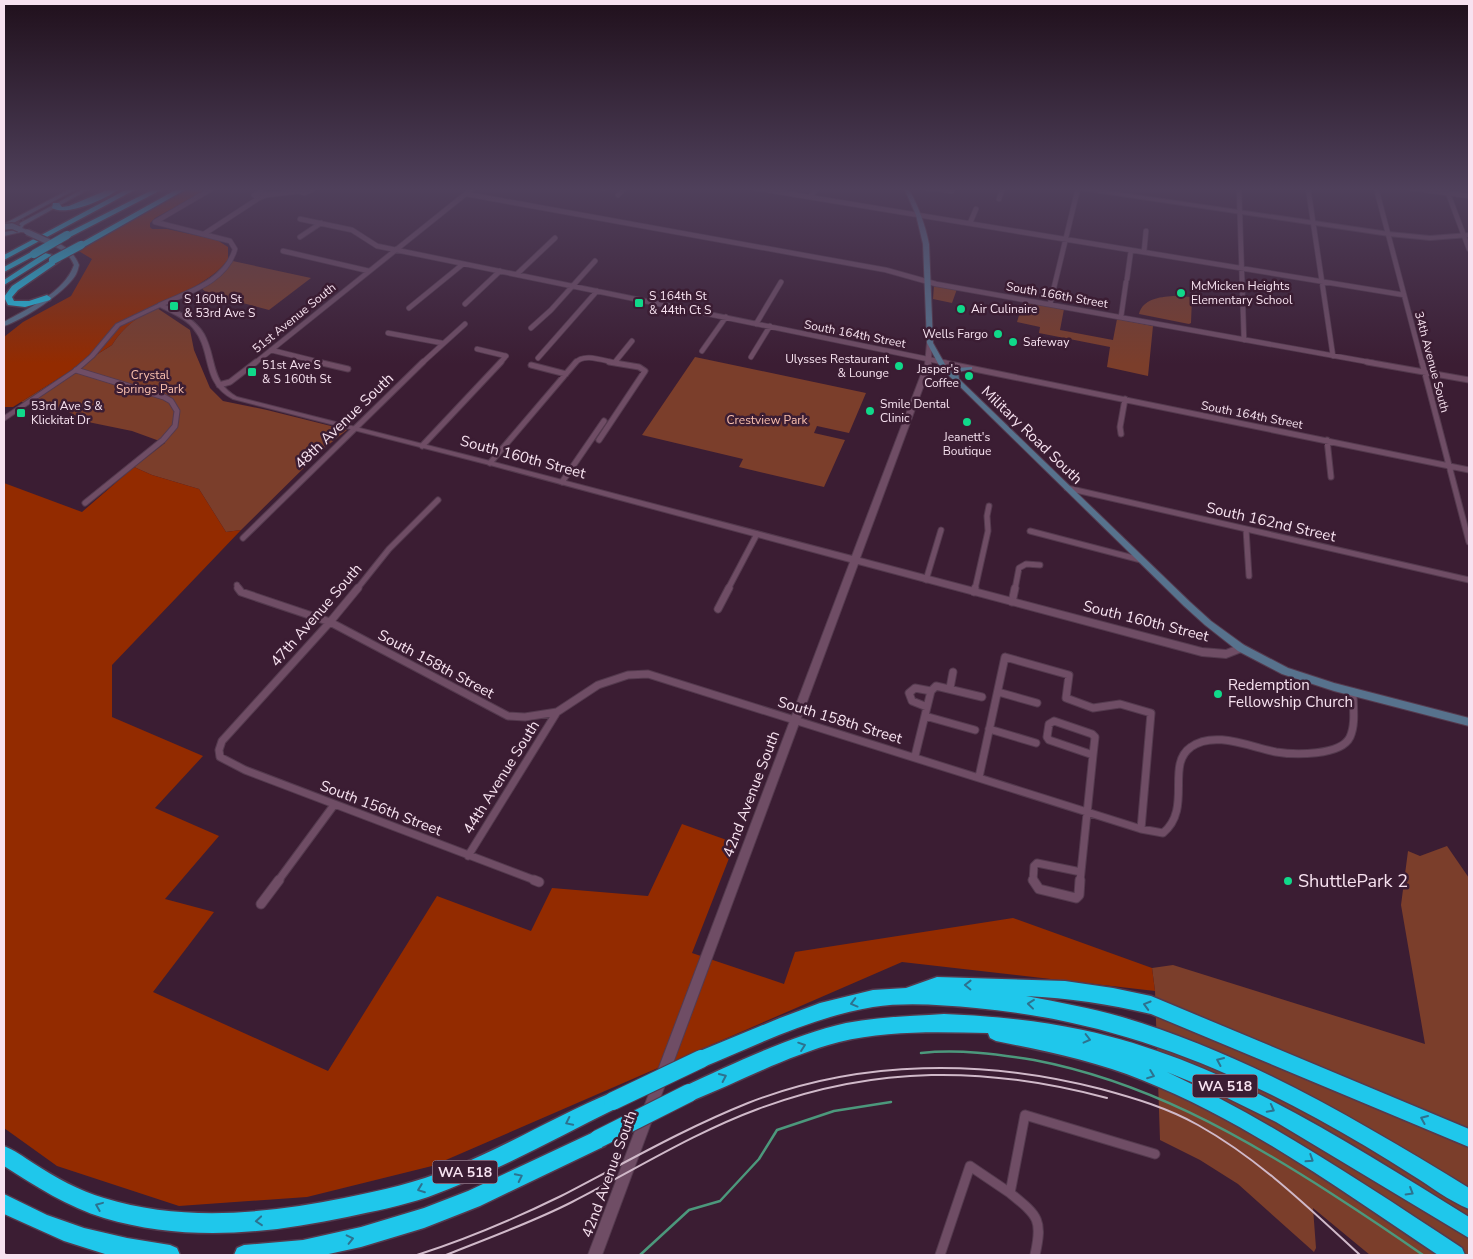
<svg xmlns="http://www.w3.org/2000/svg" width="1473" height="1259" font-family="'Nunito Sans',sans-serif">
<rect width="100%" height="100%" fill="#3b1d33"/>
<path fill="#7b3e2b" d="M228,260L311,278L269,310L208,294L200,287L157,308L190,330L194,350L210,388L223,401L267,410L347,430L322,450L241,530L226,532L199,489L152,475L134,467L165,443L132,431L88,422L63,409L21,402L112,345C134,308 179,300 212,276C218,271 223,265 228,260Z
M934,285L957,289L952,303L933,299Z
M1173,296L1192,297L1191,323L1189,324L1139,314C1143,299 1159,297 1173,296Z
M1023,302L1064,309L1060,330L1113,340L1117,319L1153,326L1148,376L1107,367L1110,347L1039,333L1040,327L1017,322Z
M695,357L866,393L849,433L817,426L814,433L845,440L824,487L739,467L743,459L642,435Z
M1447,846L1469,878V1255H1370L1313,1208L1316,1248L1314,1252L1238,1184L1200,1160L1160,1140L1155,991L1152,968L1173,965L1425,1044L1401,905L1408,851L1420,856Z"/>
<path fill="#932b00" d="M188,188H210L155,218L150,223V227L152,229H167L217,240L228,247V260C223,265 217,272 211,276C178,300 134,309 112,345L13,407H4V337L23,322L71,296L92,259L77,250Z
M134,467L152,475L199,489L226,532L241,530L112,665V717L203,756L155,808L219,836L165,899L214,912L153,992L328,1071L437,896L531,931L552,888L648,896L682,824L735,843L692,953L784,984L795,952L1013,918L1152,968L1155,991L902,962L432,1166L307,1197L179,1206L57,1166L4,1128V483L82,512Z"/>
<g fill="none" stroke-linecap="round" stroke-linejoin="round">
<path stroke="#4c987c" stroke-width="2.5" d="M921,1053C959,1049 996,1054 1034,1060C1144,1081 1239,1134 1332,1194C1363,1214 1393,1234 1423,1255
M640,1255L689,1210L720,1201L759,1159L777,1130L834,1111L891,1102"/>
<path stroke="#573b4f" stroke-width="5.5" stroke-dasharray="5.5 3" stroke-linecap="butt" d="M7,228L24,219"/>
<defs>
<path id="minor-far3" d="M309,188L312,190L304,193L301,192L303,189Z
M603,188H605
M754,188L1404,295
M926,188L952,191
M1239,188L1244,340
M1308,188L1333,356
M1376,188L1422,363
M1410,188L1469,196
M1446,188L1469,249
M466,194L886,270L936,284L1374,363
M618,195L625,188
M810,197L817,188
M259,198L254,195L261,192L267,195
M999,199L1003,188
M300,219L352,230L377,246L947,363
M970,223L976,209
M204,234L259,198L267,195L301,191
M300,237L321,223
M283,251L369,271
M1144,252L1146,231
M517,274L555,238
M1127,279L1131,250
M465,304L500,271
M1050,304L1078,188
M160,305C188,292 226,282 235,249L230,241L155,222L213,188
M409,308L463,264
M1121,317L1126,282
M756,324L781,282
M531,328L551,310L595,261
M388,333L442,343
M477,349L506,356
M271,350L323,363
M702,351L726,317
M751,357L770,326
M538,358L597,291
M615,362L632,341
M255,363L473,188
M422,363L465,324
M500,363L506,356
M575,363C584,352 604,361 616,363"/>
<path id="minor-far2" d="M318,362L348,369
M940,362L1469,470
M1367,362L1469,380
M1422,362L1469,542
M531,365L566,374
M76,370L164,397L171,401L177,411L175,426L163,440L85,503
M219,385L230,382L256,362
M1121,434L1120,427L1125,399
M599,440L645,371L639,367L609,362
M1327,440L1331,477
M422,446L501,362
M490,463L576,362
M562,482L604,421
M1067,488L1469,580
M1246,529L1249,576
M1030,531L1141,560
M243,538L423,362
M926,580L941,530
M237,585L238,589
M357,589L389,549L438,500
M728,589L757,534
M975,589L988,531L987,516L989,506
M1015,589L1019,568L1026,564L1040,565"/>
<path id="minor-far1" d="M238,588L241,592L330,622L508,716L525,717L557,712L598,685L628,675L648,674L1141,829L1163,833C1193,808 1165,765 1191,747C1214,730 1250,747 1276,752C1294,755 1341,756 1350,737C1356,724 1353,706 1353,692
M358,588L330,622L222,741L219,750L220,757L245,770L537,881
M974,592L975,588
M1012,602L1015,588
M718,609L729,588
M950,688L953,672
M998,692L1037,703
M927,707L912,701L909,693L915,688L931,691
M925,716L975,730
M1054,721L1092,734L1095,737L1093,755L1049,740L1047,737L1049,724Z
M989,729L1036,743
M915,756L931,691L936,686L982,697
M979,777L1005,657L1069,675L1066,698L1093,708L1120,704L1151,713L1141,829
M468,856L557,712
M1081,872L1093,755
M278,881L334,805
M1033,881L1034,866L1037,863L1081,872L1080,881"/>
<path id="minor" d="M534,880L539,882
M1033,880L1039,889L1076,898L1079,895L1080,880
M261,904L279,880
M940,1255L970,1166L1010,1193
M1035,1255C1043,1219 1038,1216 1010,1193L1025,1115L1155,1154"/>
<path id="tertiary" d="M1079,188H1088L1389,232L1430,236L1469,233V237L1430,240L1389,236L1081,190Z
M160,303C176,309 195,319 204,334C217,358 210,382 237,397L490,461L852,556L925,364L927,343L932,342L931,364L929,369L936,367L952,373L949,375L936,371L928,374L860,558L1202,648L1226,650L1241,644L1244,645L1245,648L1244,651L1226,658L1202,656L858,564L602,1255H588L850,562L490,465L233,399C200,382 213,351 193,328C185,318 171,313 160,307L120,326L94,357L78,371L4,421V416L74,369L90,355L116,324Z"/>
<path id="secondary" d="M72,188H78L4,228V224Z
M85,188H91L24,225L22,228L29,231V233L21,232L4,236V232L17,230L20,223Z
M904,188H908C918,205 925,224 929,244L933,343L946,366L952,372L956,368L972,367V369L958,372L959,379L1190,602L1211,621L1244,645L1288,668L1334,683L1469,718V726L1334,691L1282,674L1238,651L1205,625L1184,606L940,367L927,343L923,244L916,215Z
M47,241C61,241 74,252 79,265C78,269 77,273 75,276C64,293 23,320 4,326V322C28,308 64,293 74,265C68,251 60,249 47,243Z"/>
<path id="motorway" d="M112,188H121C108,198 67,217 52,208L53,203H59L62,207L69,206Z
M129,188H138L4,260V255Z
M156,188H165L70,237L63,235Z
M179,188H188L84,247L77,245Z
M31,252L38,254L4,272V267Z
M45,253L52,255L4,285V280Z
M53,259L60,261L18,290L12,297L14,301H29L47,295L51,298L50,300L25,307L8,305L4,297L12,286Z
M937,977L1065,981L1113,988L1151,996L1469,1129V1147L1151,1014C1109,1004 1069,998 1026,996C1058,1002 1091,1008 1122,1017C1247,1054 1359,1121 1469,1188V1209C1449,1201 1430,1186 1412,1175C1381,1155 1349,1136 1316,1118C1208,1059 1099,1019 976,1008C942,1005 906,1002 873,1007C812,1017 757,1045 701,1068L695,1065L692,1059L695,1053L780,1018L820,1003L873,990L906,988Z
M944,1014C991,1016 1037,1020 1083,1030C1226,1061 1347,1142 1469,1217V1238L1276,1122L1211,1090L1167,1072C1271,1121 1366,1185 1462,1248L1465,1255H1438C1343,1192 1248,1122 1142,1080C1095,1061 1045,1051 996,1041L990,1038L988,1033C939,1032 887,1030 839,1042C786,1056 739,1082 689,1102L683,1099L680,1093L683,1087C732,1064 793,1035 846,1023C878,1017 912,1016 944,1014Z
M613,1092L619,1095L622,1101L619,1107C556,1138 494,1173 428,1197C401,1206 375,1211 347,1217C267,1234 184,1242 104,1218C68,1207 35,1186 4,1166V1146C14,1150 24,1157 33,1163C55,1177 79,1191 104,1198C182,1222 265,1214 344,1198C383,1190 415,1183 452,1168C507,1146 558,1115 613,1092Z
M598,1130L605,1132L607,1139L605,1146L480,1206L424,1228L361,1247L324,1255H234L237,1248L244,1245L303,1240L361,1227L424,1208L468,1191Z
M4,1194L47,1215L84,1228L127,1238L170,1245L177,1248L180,1255L105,1254L64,1241L4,1214Z"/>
</defs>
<use href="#minor-far3" stroke="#543a4e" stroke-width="6"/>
<use href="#minor-far2" stroke="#543a4e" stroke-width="7"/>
<use href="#minor-far1" stroke="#543a4e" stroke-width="9"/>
<use href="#minor" stroke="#543a4e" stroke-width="11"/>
<use href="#tertiary" stroke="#543a4e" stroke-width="2"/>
<use href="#secondary" stroke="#543a4e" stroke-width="2"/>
<use href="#motorway" stroke="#543a4e" stroke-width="3"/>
<use href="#minor-far3" stroke="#6f4d65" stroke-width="4.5"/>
<use href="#minor-far2" stroke="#6f4d65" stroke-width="5"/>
<use href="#minor-far1" stroke="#6f4d65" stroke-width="7"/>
<use href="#minor" stroke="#6f4d65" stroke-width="9"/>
<use href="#tertiary" fill="#6f4d65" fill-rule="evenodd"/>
<use href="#secondary" fill="#57728d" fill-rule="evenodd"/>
<use href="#motorway" fill="#1fc7eb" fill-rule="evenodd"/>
<path stroke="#d0b9c9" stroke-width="2" d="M4,1254L6,1255
M417,1255C467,1239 514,1219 561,1196C623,1164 683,1129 748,1103C860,1059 985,1059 1101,1089C1134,1098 1168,1108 1198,1125C1259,1159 1309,1208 1360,1255
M446,1255C488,1238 531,1223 572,1202C633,1171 693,1133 758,1109C876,1065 986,1066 1107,1098"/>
<defs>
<path id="secondary-bridge" d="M4,227L12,226L19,229
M27,232L49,242"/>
<path id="motorway-bridge-far1" d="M34,254L67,235
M53,260L81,245"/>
<path id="motorway-bridge" d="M613,1101L701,1059
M598,1139L689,1093"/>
</defs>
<use href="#secondary-bridge" stroke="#543a4e" stroke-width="8" stroke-linecap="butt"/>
<use href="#motorway-bridge-far1" stroke="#543a4e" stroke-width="10" stroke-linecap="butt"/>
<use href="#motorway-bridge" stroke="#543a4e" stroke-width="20" stroke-linecap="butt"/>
<use href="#secondary-bridge" stroke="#57728d" stroke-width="5.5"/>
<use href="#motorway-bridge-far1" stroke="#1fc7eb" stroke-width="8"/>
<use href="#motorway-bridge" stroke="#1fc7eb" stroke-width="18"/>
</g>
<defs><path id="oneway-chevron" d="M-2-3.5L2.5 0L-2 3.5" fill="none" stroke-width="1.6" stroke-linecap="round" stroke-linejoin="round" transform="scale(1.25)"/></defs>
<g stroke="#2d728f">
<use href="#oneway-chevron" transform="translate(968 985) rotate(-179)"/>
<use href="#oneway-chevron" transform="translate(854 1003) rotate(165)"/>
<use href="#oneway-chevron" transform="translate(1031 1004) rotate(-174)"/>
<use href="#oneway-chevron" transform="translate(1147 1005) rotate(-164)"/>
<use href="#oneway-chevron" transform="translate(1087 1039) rotate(14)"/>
<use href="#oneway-chevron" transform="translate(802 1046) rotate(-19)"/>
<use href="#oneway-chevron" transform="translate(1220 1061) rotate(-156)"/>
<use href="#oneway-chevron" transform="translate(1151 1075) rotate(21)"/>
<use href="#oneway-chevron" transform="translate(723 1077) rotate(-25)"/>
<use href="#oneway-chevron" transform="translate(1271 1109) rotate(28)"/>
<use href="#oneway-chevron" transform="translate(1424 1119) rotate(-157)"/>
<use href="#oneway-chevron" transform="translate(569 1122) rotate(154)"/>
<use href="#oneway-chevron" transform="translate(1310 1159) rotate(33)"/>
<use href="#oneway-chevron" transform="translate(519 1177) rotate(-26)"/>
<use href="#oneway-chevron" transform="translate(421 1189) rotate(159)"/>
<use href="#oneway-chevron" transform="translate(1410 1192) rotate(31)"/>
<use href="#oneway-chevron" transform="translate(99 1206) rotate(-158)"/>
<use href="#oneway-chevron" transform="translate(259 1221) rotate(175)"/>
<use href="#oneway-chevron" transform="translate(350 1239) rotate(-13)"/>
</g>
<linearGradient id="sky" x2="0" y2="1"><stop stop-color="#20101c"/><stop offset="0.52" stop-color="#4f405b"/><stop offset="1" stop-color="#4f405b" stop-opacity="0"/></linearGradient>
<rect width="1473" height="364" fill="url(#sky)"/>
<g fill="#10d98a" stroke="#3b1d33" stroke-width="2">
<circle cx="1181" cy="293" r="5"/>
<rect x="634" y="298" width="10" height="10" rx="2.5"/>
<rect x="169" y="301" width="10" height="10" rx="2.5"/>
<circle cx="961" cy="309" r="5"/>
<circle cx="998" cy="334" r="5"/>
<circle cx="1013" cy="342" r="5"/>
<circle cx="899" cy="366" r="5"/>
<rect x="247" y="367" width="10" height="10" rx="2.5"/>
<circle cx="969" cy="376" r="5"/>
<circle cx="870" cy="411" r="5"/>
<rect x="16" y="408" width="10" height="10" rx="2.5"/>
<circle cx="967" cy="422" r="5"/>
<circle cx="1218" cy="694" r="5"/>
<circle cx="1288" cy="881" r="5"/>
</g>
<g text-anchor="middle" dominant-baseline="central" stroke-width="5" stroke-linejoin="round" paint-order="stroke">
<g font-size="12" fill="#f7e2f0" stroke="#3b1d33" text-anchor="start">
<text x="1191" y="286">McMicken Heights<tspan x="1191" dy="14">Elementary School</tspan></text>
<text x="649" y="296">S 164th St<tspan x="649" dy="14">&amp; 44th Ct S</tspan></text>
<text x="184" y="299">S 160th St<tspan x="184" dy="14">&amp; 53rd Ave S</tspan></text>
<text x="971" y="309">Air Culinaire</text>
<text x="988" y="334" text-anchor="end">Wells Fargo</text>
<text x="1023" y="342">Safeway</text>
<text x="889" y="359" text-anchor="end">Ulysses Restaurant<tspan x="889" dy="14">&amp; Lounge</tspan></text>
<text x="262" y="365">51st Ave S<tspan x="262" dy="14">&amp; S 160th St</tspan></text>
<text x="959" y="369" text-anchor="end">Jasper's<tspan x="959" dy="14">Coffee</tspan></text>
<text x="880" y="404">Smile Dental<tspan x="880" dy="14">Clinic</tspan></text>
<text x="31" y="406">53rd Ave S &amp;<tspan x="31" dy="14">Klickitat Dr</tspan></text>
<text x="967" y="437" text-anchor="middle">Jeanett's<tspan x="967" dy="14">Boutique</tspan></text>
</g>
<g font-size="12" fill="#f7e2f0" stroke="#3b1d33">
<text transform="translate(1057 295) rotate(10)">South 166th Street</text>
<text transform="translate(294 318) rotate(-39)">51st Avenue South</text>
<text transform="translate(855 334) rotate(11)">South 164th Street</text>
<text transform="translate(1432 362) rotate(75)">34th Avenue South</text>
<text transform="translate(1252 415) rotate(11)">South 164th Street</text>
</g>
<g font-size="12" fill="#f9c0ae" stroke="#3b1d33">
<text x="150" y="375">Crystal<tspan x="150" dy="14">Springs Park</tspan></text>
<text x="767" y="420">Crestview Park</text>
</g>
<g fill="#3b1d33" stroke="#bfa7b7" stroke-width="1">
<rect x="1192.5" y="1074.5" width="65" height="23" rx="4"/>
<rect x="432.5" y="1160.5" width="65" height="23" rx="4"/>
</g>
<g font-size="14" font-weight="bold" fill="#f7e2f0">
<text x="1225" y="1086">WA 518</text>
<text x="465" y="1172">WA 518</text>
</g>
<g font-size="15" fill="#f7e2f0" stroke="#3b1d33">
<text transform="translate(344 421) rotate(-44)">48th Avenue South</text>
<text transform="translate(1032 435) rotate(44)">Military Road South</text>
<text transform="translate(523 457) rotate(15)">South 160th Street</text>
<text transform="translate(1271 522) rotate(13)">South 162nd Street</text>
<text transform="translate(316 615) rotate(-49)">47th Avenue South</text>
<text transform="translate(1146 621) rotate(14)">South 160th Street</text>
<text transform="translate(436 664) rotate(28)">South 158th Street</text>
<text transform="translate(840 720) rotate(17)">South 158th Street</text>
<text transform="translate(501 777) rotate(-58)">44th Avenue South</text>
<text transform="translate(751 794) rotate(-69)">42nd Avenue South</text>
<text transform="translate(381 808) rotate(21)">South 156th Street</text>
<text transform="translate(609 1174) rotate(-70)">42nd Avenue South</text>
</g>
<g font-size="15" fill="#f7e2f0" stroke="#3b1d33" text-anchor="start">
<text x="1228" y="685">Redemption<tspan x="1228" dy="17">Fellowship Church</tspan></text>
</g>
<g font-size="18" fill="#f7e2f0" stroke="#3b1d33" text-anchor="start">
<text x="1298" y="881">ShuttlePark 2</text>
</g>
</g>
<rect width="1473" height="1259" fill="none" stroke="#f7e2f0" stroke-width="10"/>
</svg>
